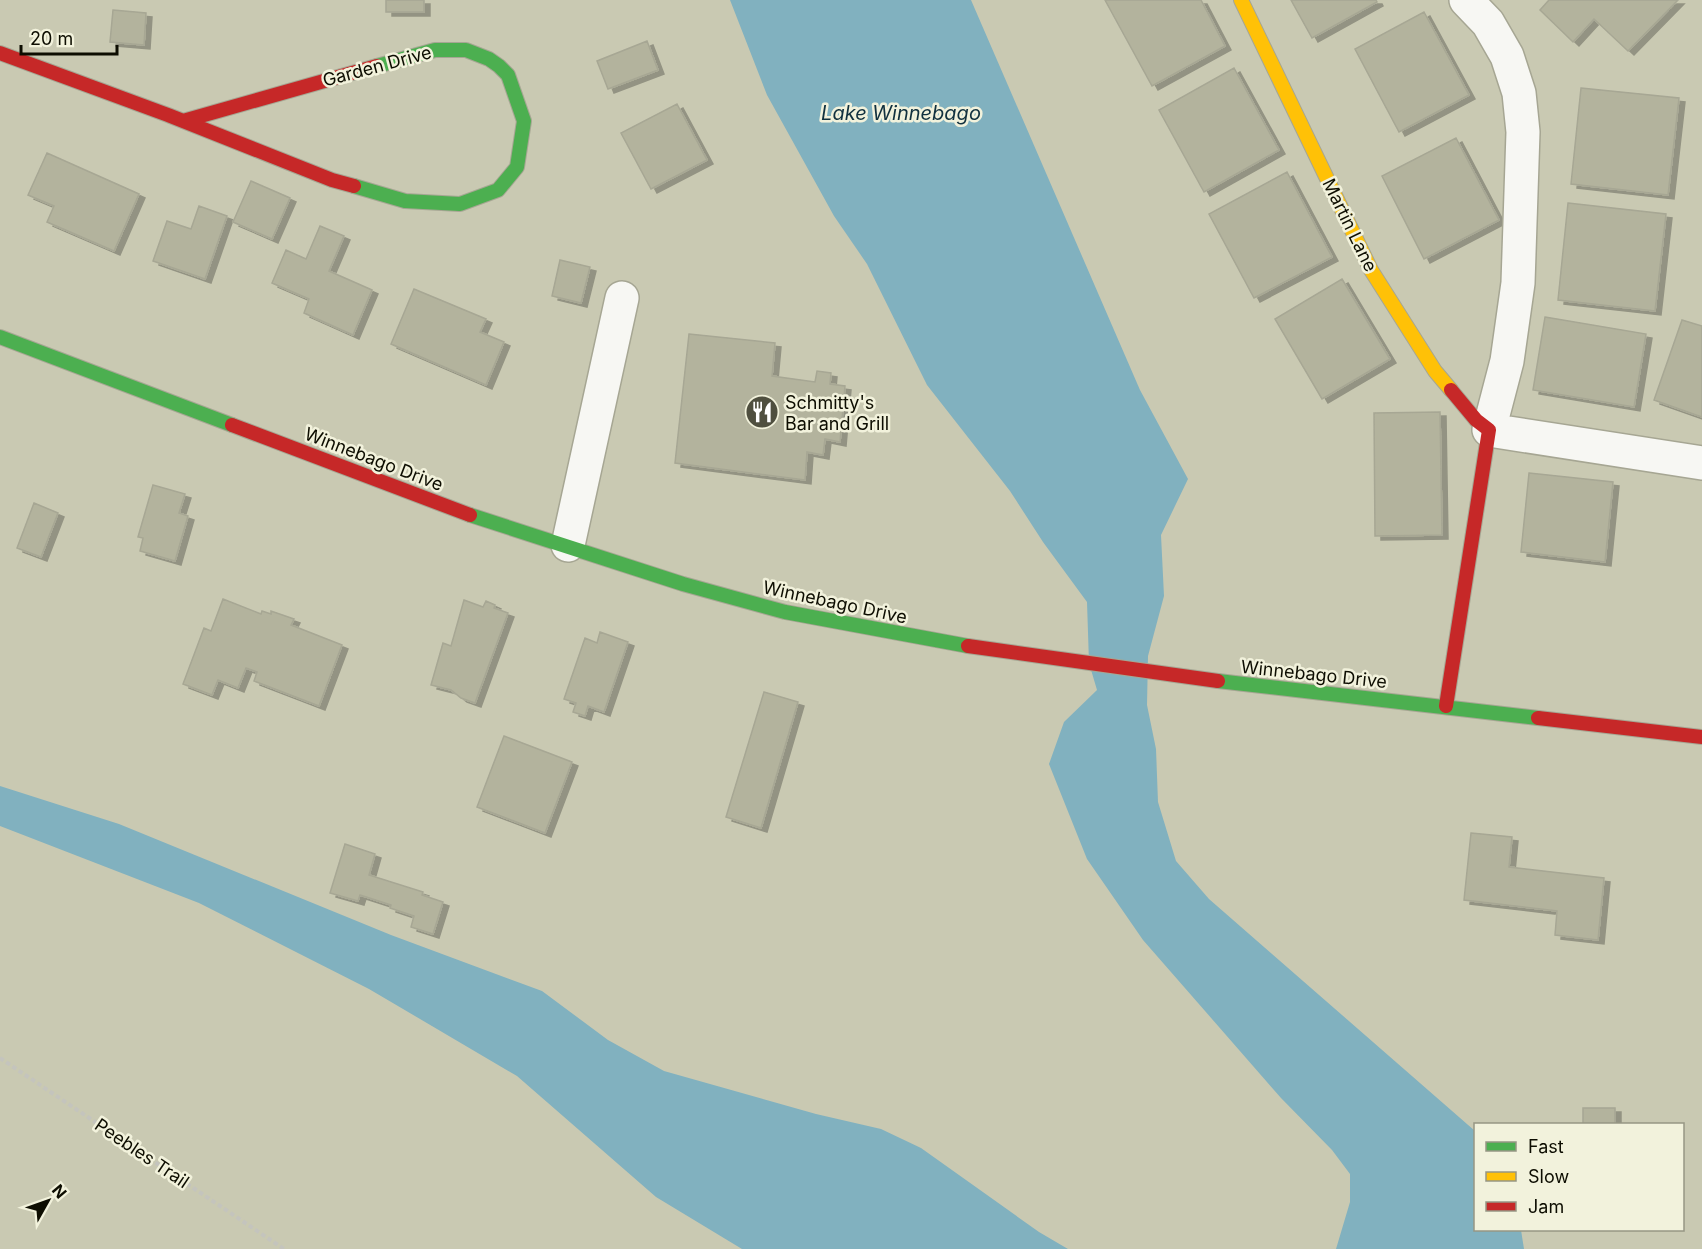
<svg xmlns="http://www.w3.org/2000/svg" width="1702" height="1249" font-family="Inter,sans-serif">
<defs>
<filter id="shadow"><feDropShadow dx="6" dy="4" stdDeviation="0" flood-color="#0004"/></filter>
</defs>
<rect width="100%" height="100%" fill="#c9c9b2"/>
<path fill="#81b1bf" d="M730,0H971L1140,390L1188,479L1161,535L1164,596L1148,656L1147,705L1156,749L1158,802L1176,861L1209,899L1475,1131L1476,1230H1521L1524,1249H1336L1350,1202V1174L1332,1150L1281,1098L1143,940L1087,859L1049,764L1064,722L1097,690L1089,663L1087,602L1043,542L1010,491L927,385L867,264L834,216L767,95Z
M0,786L119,824L391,935L542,991L608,1040L664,1071L816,1114L881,1129L921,1148L1039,1232L1068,1249H742L656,1197L517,1076L369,989L199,903L0,826Z"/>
<path fill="#b3b39d" stroke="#a7a794" stroke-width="1.5" filter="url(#shadow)" d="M386,0H424V12H386Z
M1105,0H1201L1225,46L1152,86Z
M1291,0H1376L1377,2L1312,38Z
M1549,0H1678L1628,51L1594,19L1573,42L1540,10Z
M113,10L146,13L144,45L110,42Z
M1424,12L1469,95L1399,132L1355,49Z
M647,41L658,70L608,89L597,61Z
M1234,68L1279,150L1204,192L1159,110Z
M1581,88L1679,98L1668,195L1571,184Z
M677,104L707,160L651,189L621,133Z
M1456,138L1499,220L1424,259L1382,176Z
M47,153L139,194L114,251L47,222L54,206L28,195Z
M1287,172L1332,257L1254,298L1209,214Z
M251,181L290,198L272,239L233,222Z
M1568,203L1666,214L1655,311L1558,300Z
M199,206L227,216L205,279L153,261L167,221L191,229Z
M320,226L344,236L329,271L372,290L353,335L304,313L309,299L272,283L286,250L306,259Z
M560,260L590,267L581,303L552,296Z
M1342,279L1390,359L1322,399L1275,319Z
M414,289L486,319L480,332L504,342L486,385L391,344Z
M1545,317L1646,334L1634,407L1533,390Z
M1682,320L1702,326V417L1654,400Z
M689,334L775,343L772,376L815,382L817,371L831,373L830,384L845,386L840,442L825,439L823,455L807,452L805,480L675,463Z
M1440,412L1442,535L1375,536L1374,413Z
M1529,473L1613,482L1605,562L1521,552Z
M153,485L185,494L179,513L188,516L175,561L140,551L143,538L138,537Z
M34,503L58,513L41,557L17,548Z
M223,599L261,614L262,611L271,614V611L294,619L291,625L342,645L319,706L254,681L257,672L246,668L238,688L218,680L212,695L183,684L204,628L211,631Z
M464,600L483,607L486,601L495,605L494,608L508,613L475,703L461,698L451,690L431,685L443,643L451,646Z
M600,632L628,642L604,712L588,706L585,716L573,712L576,703L564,699L585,638L597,643Z
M764,692L798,702L761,828L726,817Z
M504,736L572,762L545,833L477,807Z
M1471,833L1512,837L1509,867L1604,878L1598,940L1555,935L1557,911L1464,900Z
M345,844L375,854L369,875L423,892L422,895L443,902L433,934L411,927L414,916L390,908L391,905L360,895L358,901L330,893Z
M1583,1108H1615V1124H1583Z"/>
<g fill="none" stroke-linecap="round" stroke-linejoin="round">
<defs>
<path id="street" d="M1466,0L1488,23L1507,56L1519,93L1523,132L1518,283L1507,361L1489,430L1702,463
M568,545L622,298"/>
<path id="fast" d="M354,186L405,201L460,204L498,190L517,167L524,121L508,75L499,66L489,59L466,50H435L377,66
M0,337L232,425
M470,515L683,584L785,612L968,646
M1218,681L1538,718"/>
<path id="slow" d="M1241,0L1371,270L1435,371L1451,390"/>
<path id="jam" d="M0,53L168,115L332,180L354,186
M183,121L377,66
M232,425L470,515
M968,646L1218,681
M1446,706L1489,430L1476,420L1451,390
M1538,718L1702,737"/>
</defs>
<use href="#street" stroke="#a6a693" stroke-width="36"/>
<use href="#fast" stroke="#a6a693" stroke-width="16"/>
<use href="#slow" stroke="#a6a693" stroke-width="16"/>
<use href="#jam" stroke="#a6a693" stroke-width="16"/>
<path stroke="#c4c4bd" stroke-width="4" stroke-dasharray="4.5 3" stroke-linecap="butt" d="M0,1058L284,1249"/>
<use href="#street" stroke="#f7f7f3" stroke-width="33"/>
<use href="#fast" stroke="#4caf50" stroke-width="14"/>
<use href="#slow" stroke="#ffc107" stroke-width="14"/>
<use href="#jam" stroke="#c62828" stroke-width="14"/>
</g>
<defs>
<symbol id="restaurant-disc" viewBox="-11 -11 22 22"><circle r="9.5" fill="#4f4f3f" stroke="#f2f2dc"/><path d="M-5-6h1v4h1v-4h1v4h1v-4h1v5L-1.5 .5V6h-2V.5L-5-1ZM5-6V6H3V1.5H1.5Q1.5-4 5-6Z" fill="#fff"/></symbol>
</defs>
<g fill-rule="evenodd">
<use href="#restaurant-disc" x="743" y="393" width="38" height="38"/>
</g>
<g text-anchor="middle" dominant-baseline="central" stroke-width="5" stroke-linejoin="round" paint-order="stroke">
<g font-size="18" fill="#0d0d01" stroke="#f2f2dc">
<text transform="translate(377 66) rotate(-15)">Garden Drive</text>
<text transform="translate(1350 225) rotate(64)">Martin Lane</text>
<text transform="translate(374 459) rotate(21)">Winnebago Drive</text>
<text transform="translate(835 602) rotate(12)">Winnebago Drive</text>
<text transform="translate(1314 674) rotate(6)">Winnebago Drive</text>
<text transform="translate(142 1153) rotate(34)">Peebles Trail</text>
</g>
<g font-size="18" fill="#0d0d01" stroke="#f2f2dc" text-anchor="start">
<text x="785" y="402">Schmitty's<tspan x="785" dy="21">Bar and Grill</tspan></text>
</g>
<g font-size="20" font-style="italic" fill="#11313f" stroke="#f2f2dc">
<text x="901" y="113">Lake Winnebago</text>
</g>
</g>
<rect x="1474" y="1123" width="210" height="108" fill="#f2f2dc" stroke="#969684" stroke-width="1.5"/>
<rect x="1486" y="1142" width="30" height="9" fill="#4caf50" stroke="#969684" stroke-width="1.5"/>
<text x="1528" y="1153" font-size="18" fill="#0d0d01">Fast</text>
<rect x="1486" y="1172" width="30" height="9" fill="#ffc107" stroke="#969684" stroke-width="1.5"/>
<text x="1528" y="1183" font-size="18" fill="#0d0d01">Slow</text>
<rect x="1486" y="1202" width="30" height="9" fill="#c62828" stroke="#969684" stroke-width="1.5"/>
<text x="1528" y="1213" font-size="18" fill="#0d0d01">Jam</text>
<g transform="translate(48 1201) rotate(50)" stroke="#f2f2dc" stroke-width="4.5" paint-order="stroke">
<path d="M0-4.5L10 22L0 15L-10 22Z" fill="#0d0d01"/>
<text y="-9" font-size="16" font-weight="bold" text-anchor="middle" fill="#0d0d01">N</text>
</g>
<path d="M21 45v9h96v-9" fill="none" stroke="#0d0d01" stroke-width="3"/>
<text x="30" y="45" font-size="18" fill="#0d0d01" stroke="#f2f2dc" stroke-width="4.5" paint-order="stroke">20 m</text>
</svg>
